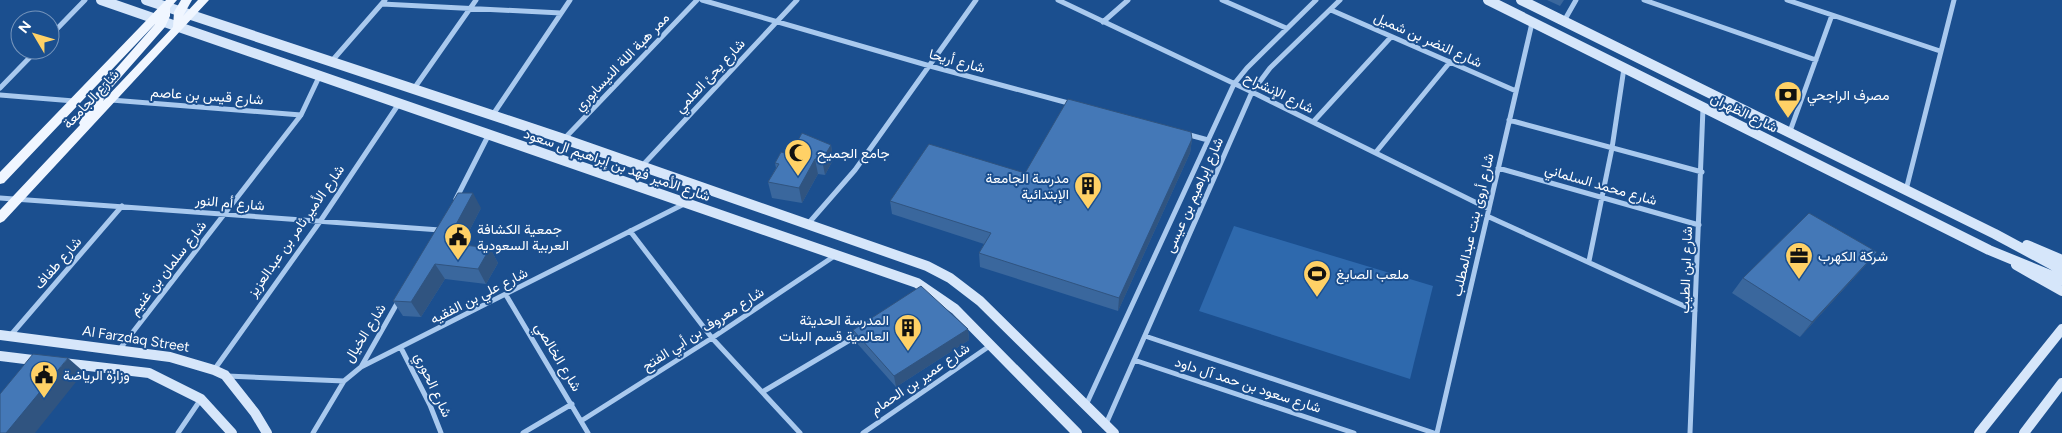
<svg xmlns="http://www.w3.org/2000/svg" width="2062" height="433" font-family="Figtree,Vazirmatn,sans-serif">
<rect width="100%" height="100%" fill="#1b4f8f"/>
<path fill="#2e69ad" d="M1234,226L1433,286L1410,379L1199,311Z"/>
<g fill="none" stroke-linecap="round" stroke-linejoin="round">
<path stroke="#a9c9ee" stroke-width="5" d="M702,0L930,66L1072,104
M1058,0L1252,92L1489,209
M1222,0L1286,28
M1644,0L1816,60
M1787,0L1940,51
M382,4L561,13
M1331,10L1516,91
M1564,21L1576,0
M1103,22L1128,0
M50,36L85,0
M331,62L385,0
M0,88L37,50
M413,90L476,0
M0,95L74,101
M111,100L301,115
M492,116L570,0
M1509,120L1702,172
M1313,122L1391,37
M1186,134L1208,140
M1789,134L1832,15
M564,139L697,0
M1376,152L1450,62
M642,166L797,0
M1498,168L1699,225
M1906,190L1954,0
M0,198L440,230
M456,199L488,136
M1487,216L1695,311
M807,225L855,170L976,0
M630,231L712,338L800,433
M1589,261L1612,148L1624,68
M506,295L588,433
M10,336L122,206
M1145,336L1434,433
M401,348L430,405L441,433
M119,350L301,115L319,77
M1134,360L1354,433
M361,367L686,203
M214,370L319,223L398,105
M227,376L344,381
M764,391L860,334
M1086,405L1234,84L1247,68L1316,0
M581,421L712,338L836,255
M1106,424L1252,92L1270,68L1340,0
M178,433L201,399
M313,433L344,381L361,367L399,300
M523,433L572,404
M863,433L991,345
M1437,433L1532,23
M1690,433L1703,108"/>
<path stroke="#d6e6fa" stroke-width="10" d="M101,0C372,96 645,187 917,283L955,309L1077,433
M146,0L564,139L927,266L950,278L980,301L1114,433
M1488,0L1989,250L2062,280
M1521,0L1995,234L2062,270
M2027,245L2062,260
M2016,265L2062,291
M0,335L170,357L214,370L225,375L255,413L267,433
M0,356L41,361
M63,363L149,373L201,399L232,433
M1979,433L2062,329
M2024,433L2062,383"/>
<path fill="#f0f6ff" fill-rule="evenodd" d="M166,0H177L170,8V16L165,27L107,93L103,101L173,27L174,12L181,0H192L183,16L198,0H209L4,221L0,223V210L80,125L79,123L99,88L157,22L4,183L0,184V172Z"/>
</g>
<path fill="#3a679d" d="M1547,0H1564L1560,6Z
M1192,139L1190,153L1118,311L980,267L979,253L984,244L892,214L890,201Z
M831,145L833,160L825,175L818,174L802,203L772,198L768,182L776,168L775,163Z
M481,208L462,245L490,248L498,263L486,284L445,279L421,317L403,316L393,301Z
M1877,252L1864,267L1800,337L1732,293L1743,278Z
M968,329L969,340L896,387L855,341L853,330Z"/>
<path fill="#305480" d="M1192,139L1190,153L1118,311L1119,298Z
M831,145L833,160L825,175L822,160Z
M815,159L818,174L802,203L799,188Z
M473,193L481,208L455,259L446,243Z
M490,248L498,263L486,284L478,269Z
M1877,252L1864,267L1800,337L1812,322Z
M435,264L445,279L421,317L411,302Z
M968,329L969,340L896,387L894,376Z
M68,358L84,372L35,433H6Z"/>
<path fill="#4478b7" stroke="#305480" d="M1068,99L1191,132L1192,139L1119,298L979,253L991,233L890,201L929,144L1025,173Z
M802,133L831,145L822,160L815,159L799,188L768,182L779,164L775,163L781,152L785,153L792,141L797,142Z
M458,193H473L446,243L490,248L478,269L435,264L411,302L393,301Z
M1809,213L1877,252L1812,322L1743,278Z
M921,286L968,329L894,376L853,330Z
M33,354L68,358L6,433H0V394Z"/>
<defs>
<symbol id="bank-pin" viewBox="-11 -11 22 30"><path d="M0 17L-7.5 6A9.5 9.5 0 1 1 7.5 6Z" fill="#ffd166" stroke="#1b4f8f"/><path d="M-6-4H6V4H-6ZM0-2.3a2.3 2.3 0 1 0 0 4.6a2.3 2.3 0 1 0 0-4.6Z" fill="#111"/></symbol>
<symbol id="mosque-pin" viewBox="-11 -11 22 30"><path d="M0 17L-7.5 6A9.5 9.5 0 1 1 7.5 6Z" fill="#ffd166" stroke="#1b4f8f"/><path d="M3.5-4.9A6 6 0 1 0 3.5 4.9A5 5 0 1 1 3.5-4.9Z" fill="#111"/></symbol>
<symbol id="building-pin" viewBox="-11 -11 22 30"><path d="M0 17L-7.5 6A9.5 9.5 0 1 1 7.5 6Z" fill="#ffd166" stroke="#1b4f8f"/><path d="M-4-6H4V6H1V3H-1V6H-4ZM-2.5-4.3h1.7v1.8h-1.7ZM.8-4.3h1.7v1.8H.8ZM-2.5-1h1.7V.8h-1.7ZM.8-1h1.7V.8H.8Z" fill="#111"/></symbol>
<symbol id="civic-pin" viewBox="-11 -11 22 30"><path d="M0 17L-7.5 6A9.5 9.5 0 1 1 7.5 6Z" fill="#ffd166" stroke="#1b4f8f"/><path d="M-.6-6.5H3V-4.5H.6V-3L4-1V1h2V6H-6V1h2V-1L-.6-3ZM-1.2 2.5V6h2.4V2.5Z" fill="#111"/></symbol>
<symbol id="office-pin" viewBox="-11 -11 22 30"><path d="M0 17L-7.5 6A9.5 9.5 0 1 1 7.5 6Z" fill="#ffd166" stroke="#1b4f8f"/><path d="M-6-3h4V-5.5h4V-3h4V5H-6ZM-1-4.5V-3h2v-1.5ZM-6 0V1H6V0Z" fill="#111"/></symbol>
<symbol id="stadium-pin" viewBox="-11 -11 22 30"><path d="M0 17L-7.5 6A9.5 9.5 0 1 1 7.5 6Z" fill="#ffd166" stroke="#1b4f8f"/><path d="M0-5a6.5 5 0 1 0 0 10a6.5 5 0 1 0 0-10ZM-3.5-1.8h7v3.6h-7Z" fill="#111"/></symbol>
</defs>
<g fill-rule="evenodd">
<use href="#bank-pin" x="1772" y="79" width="32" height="43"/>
<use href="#mosque-pin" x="782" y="137" width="32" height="43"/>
<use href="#building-pin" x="1072" y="170" width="32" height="43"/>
<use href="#civic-pin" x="442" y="221" width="32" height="43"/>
<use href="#office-pin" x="1783" y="240" width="32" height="43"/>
<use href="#stadium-pin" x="1301" y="258" width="32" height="43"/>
<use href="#building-pin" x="892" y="312" width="32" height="43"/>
<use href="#civic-pin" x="28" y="359" width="32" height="43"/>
</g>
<g text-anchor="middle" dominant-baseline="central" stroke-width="4" stroke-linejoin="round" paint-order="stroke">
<g font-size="14" fill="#fff" stroke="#1b4f8f">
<text transform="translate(1428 40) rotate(24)">شارع النضر بن شميل</text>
<text transform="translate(957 61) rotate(15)">شارع أريحا</text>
<text transform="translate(622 62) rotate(-46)">ممر هبة اللة النيسابوري</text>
<text transform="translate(710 76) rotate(-47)">شارع يحئ العلمي</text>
<text transform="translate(1279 93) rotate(26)">شارع الإنشراح</text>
<text transform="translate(207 96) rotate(4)">شارع قيس بن عاصم</text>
<text transform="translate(91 99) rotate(-47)">شارع الجامعة</text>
<text transform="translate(1744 113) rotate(26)">شارع الظهران</text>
<text transform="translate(617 165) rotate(19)">شارع الأمير فهد بن إبراهيم ال سعود</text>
<text transform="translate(1601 185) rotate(16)">شارع محمد السلماني</text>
<text transform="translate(1194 195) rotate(-66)">شارع إبراهيم بن عيسى</text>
<text transform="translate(230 203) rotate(5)">شارع أم النور</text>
<text transform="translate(1473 225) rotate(-77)">شارع أروى بنت عبدالمطلب</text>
<text transform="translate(296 231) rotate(-55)">شارع الأمير ثامر بن عبدالعزيز</text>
<text transform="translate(58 263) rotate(-49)">شارع طفاف</text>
<text transform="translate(168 268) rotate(-52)">شارع سلمان بن غنيم</text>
<text transform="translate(1686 270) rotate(-88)">شارع ابن الطيب</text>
<text transform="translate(479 296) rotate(-27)">شارع علي بن الفقيه</text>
<text transform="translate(703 329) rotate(-33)">شارع معروف بن أبي الفتح</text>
<text transform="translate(365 333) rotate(-58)">شارع الخيال</text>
<text transform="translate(136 339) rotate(9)">Al Farzdaq Street</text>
<text transform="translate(558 357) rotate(59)">شارع الخالصي</text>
<text transform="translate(920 379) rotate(-34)">شارع عمير بن الحمام</text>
<text transform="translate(433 385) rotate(65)">شارع الحوري</text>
<text transform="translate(1248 385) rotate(18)">شارع سعود بن حمد آل داود</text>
</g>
<g font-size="14" fill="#fff" stroke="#1b4f8f" text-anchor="start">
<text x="1807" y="95">مصرف الراجحي</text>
<text x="817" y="153">جامع الجميح</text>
<text x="1069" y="178" text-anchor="end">مدرسة الجامعة<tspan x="1069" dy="16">الإبتدائية</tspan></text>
<text x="477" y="229">جمعية الكشافة<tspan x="477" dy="16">العربية السعودية</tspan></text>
<text x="1818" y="256">شركة الكهرب</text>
<text x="1336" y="274">ملعب الصايغ</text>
<text x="889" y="320" text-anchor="end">المدرسة الحديثة<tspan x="889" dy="16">العالمية قسم البنات</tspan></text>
<text x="63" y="375">وزارة الرياضة</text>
</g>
</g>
<g transform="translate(35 35) rotate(308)"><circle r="24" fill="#1b4f8f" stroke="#7695bc"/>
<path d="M0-4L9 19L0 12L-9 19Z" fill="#ffd166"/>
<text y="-8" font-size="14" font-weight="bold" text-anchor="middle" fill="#ffffff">N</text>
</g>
</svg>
